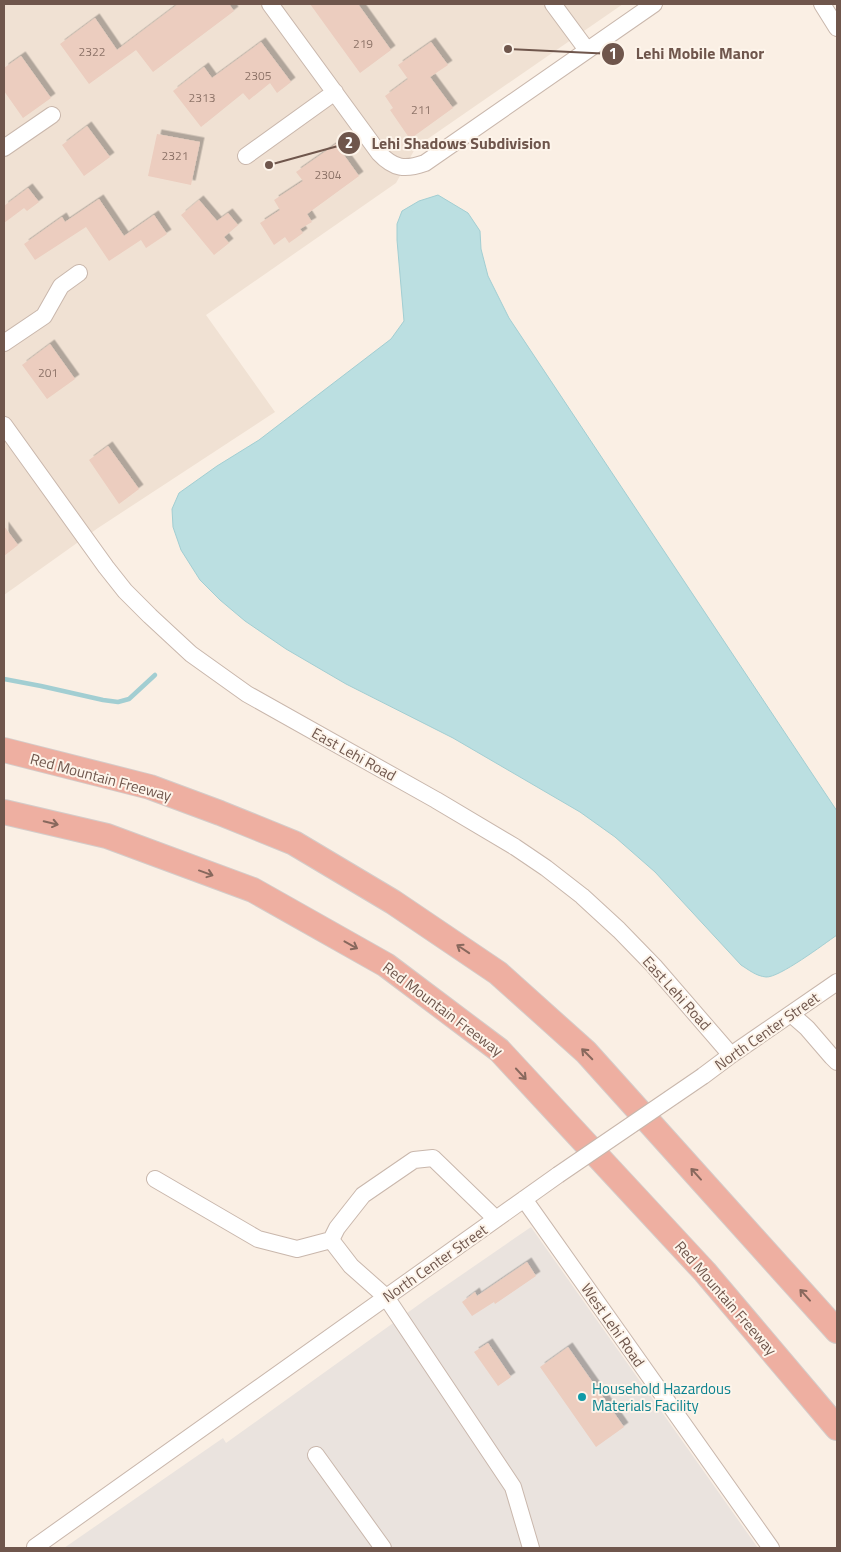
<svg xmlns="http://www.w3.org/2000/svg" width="841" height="1552" font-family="'Titillium Web',sans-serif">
<defs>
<filter id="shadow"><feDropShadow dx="4.5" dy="-4.5" stdDeviation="0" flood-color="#0004"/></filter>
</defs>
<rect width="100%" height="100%" fill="#faefe4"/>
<path fill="#f0e1d3" d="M4,4H623L416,147L396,183L206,315L275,412L98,528L4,595Z"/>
<path fill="#eae3de" d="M531,1227L758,1548H64L223,1438L226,1443L428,1298Z"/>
<path fill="#bbdfe1" stroke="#a2ced2" d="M438,195L468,213L480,231L481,249L488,276L509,318L837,811V935C824,944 779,978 766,977C756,976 749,970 741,965L655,872L615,837L580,812L453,738L346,684L286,649L245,621L220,600L200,580L181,550L173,527L172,509L179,493L217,466L259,440L391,339L404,321L397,240V224L402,211L419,201Z"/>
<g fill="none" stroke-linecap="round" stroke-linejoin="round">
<path stroke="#a2ced2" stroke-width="4.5" d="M4,679L41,686L103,700L118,702L129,699L155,675"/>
</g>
<path fill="#eccdbf" filter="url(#shadow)" d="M178,4H229L234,11L153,72L136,50L89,84L60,44L95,18L117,50Z
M310,4H358L391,50L360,73Z
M261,42L291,82L277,93L270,83L249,100L243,93L201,127L173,91L204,67L212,78Z
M431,42L448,65L430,77L453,108L410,139L390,110L393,108L385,96L408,79L398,65Z
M21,56L51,98L23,118L4,91V68Z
M87,126L110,157L84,176L62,145Z
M157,134L200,142L191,185L148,176Z
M336,144L359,176L307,214L312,222L300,229L303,233L289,243L285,237L274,245L260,223L280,210L274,200L303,181L296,172Z
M28,188L39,202L27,211L24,208L4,223V206Z
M99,199L124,236L154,215L167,234L146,248L141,240L109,261L86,227L35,260L24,244L62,217L65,222Z
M199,200L217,221L228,213L238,225L224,237L229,243L214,255L181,215Z
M50,344L75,379L47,399L22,365Z
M108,446L139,489L119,504L89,460Z
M4,526L18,545L4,556Z
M527,1262L536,1276L495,1304L494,1302L472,1316L462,1302L475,1292L477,1296Z
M488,1343L511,1377L498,1386L474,1352Z
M568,1347L624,1427L596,1447L540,1367Z"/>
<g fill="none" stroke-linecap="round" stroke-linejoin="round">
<defs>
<path id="minor" d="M270,4L379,153C394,169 405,170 425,163L654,4
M553,4L587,50
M822,4L837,28
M4,148L52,115
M246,156L335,92
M4,343L44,316L61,286L79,273
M4,425L106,567L125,591L150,616L191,654L247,694L436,800L515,847L546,868L582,896L619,930L654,966L731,1055
M791,1014L807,1028L832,1057L837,1062
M703,1076L731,1055L837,982
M155,1179L258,1239L297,1249L331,1240
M524,1199L771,1548
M496,1219L433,1158L414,1160L363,1195L337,1228L331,1240L351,1266L386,1297L513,1487L531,1548
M316,1455L383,1548
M36,1548L35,1547L558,1175"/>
<path id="highway" d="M4,750L150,787L220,813L294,843L393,902L498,973L586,1052L837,1331
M4,812L107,836L253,890L386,965L499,1050L705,1272L837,1428"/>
</defs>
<use href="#minor" stroke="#c9b7ac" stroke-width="18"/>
<use href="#highway" stroke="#d4ccc9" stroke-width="26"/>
<use href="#minor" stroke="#fff" stroke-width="16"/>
<use href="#highway" stroke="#eeafa1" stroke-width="24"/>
<defs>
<path id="minor-bridge" d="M558,1175L703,1076"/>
</defs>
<use href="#minor-bridge" stroke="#c9b7ac" stroke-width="18" stroke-linecap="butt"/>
<use href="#minor-bridge" stroke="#fff" stroke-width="16"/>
</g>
<defs><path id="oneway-shaft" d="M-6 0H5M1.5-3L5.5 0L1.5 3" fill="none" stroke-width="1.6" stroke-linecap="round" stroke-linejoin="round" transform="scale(1.25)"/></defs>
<g stroke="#88685d">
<use href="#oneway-shaft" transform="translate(51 823) rotate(13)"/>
<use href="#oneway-shaft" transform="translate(206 873) rotate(20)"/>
<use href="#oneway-shaft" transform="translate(351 945) rotate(29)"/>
<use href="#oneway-shaft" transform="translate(463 949) rotate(-146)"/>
<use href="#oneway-shaft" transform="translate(587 1054) rotate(-135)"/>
<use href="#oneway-shaft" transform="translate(521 1074) rotate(47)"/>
<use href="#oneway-shaft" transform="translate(696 1174) rotate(-132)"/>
<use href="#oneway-shaft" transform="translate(805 1295) rotate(-132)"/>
</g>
<circle fill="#0f9aa8" stroke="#fdf4ea" stroke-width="2" cx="582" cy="1397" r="5"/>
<g text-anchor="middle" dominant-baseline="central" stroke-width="4" stroke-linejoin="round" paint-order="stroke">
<g font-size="12" fill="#8e7469">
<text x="363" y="43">219</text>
<text x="92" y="51">2322</text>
<text x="258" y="75">2305</text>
<text x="202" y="97">2313</text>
<text x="421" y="109">211</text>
<text x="175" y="155">2321</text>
<text x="328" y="174">2304</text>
<text x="48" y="372">201</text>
</g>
<g font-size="15" fill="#6f564c" stroke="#fdf4ea">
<text transform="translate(354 754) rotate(29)">East Lehi Road</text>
<text transform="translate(101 777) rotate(15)">Red Mountain Freeway</text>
<text transform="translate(677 993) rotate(48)">East Lehi Road</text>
<text transform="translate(443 1009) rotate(37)">Red Mountain Freeway</text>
<text transform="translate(767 1031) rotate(-35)">North Center Street</text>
<text transform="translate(435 1263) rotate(-35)">North Center Street</text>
<text transform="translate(726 1298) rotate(49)">Red Mountain Freeway</text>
<text transform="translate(613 1325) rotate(55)">West Lehi Road</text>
</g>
<g font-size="15" fill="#0d838f" stroke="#fdf4ea" text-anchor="start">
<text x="592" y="1388">Household Hazardous<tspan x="592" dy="17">Materials Facility</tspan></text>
</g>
</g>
<path fill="none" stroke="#6f564c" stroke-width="2" d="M508 49L613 54M269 165L349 143"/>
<g fill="#6f564c" stroke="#fdf4ea" stroke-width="2">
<circle cx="508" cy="49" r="5"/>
<circle cx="269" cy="165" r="5"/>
<circle cx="613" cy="54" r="12"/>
<circle cx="349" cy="143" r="12"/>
</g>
<g font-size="15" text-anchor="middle" font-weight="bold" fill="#fff">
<text x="613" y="59">1</text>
<text x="349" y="148">2</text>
</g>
<g font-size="16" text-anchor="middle" font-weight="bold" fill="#6f564c" stroke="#fdf4ea" stroke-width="4" stroke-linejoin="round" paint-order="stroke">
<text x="700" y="59">Lehi Mobile Manor</text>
<text x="461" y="149">Lehi Shadows Subdivision</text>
</g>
<rect width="841" height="1552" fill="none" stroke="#6f564c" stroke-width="10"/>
</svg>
